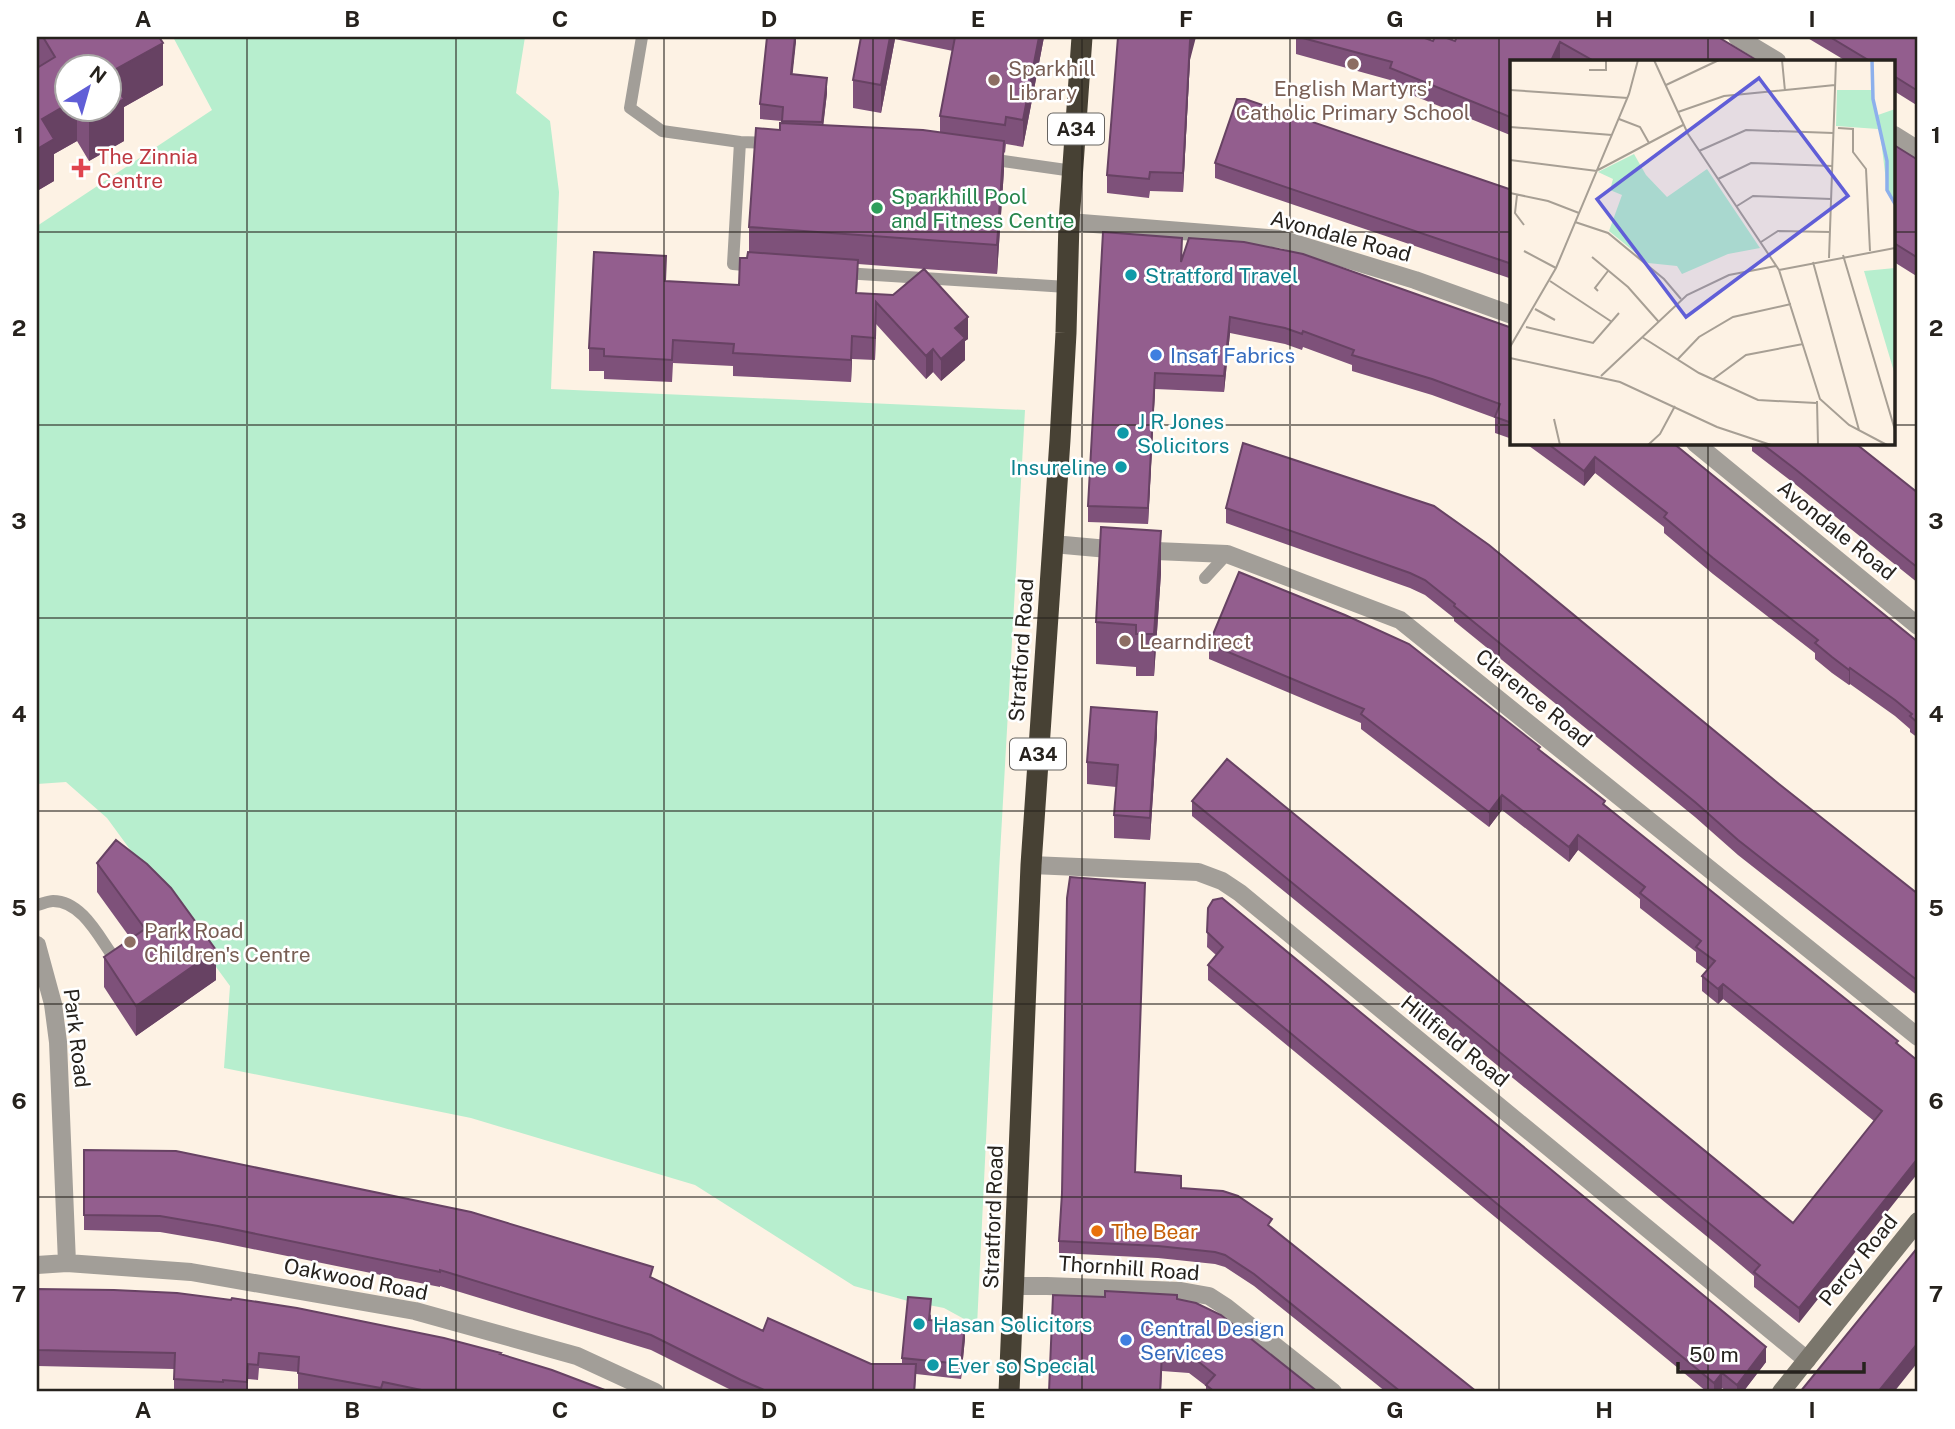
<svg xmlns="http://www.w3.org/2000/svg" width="1955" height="1429" font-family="'Public Sans',sans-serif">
<rect width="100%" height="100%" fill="#fdf2e4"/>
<path fill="#b7eece" d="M173,37H525L516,93L550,121L559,192L551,389L1025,410L999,872L977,1326L944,1308L908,1301L854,1286L695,1185L471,1118L224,1068L230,986L107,818L66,782L37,784V226L212,110Z"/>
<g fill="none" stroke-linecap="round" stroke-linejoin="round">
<path stroke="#a29e98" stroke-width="12" d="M642,37L630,108L662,131L740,142
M989,159L1073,171
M756,266L733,264L740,142L769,143
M844,273L1067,287
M1205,578L1227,554
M37,905C42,904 48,901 53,901C80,901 97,933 110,952"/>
<path stroke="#a29e98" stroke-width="18" d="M1737,37L1777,61
M1894,135L1918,150
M1069,222L1281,239L1415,280L1512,315
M1695,443L1918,626
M1053,544L1108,549L1227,554L1400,620L1918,1037
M1031,865L1198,872L1222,881L1240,893L1807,1360
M37,945L53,1004L58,1042L67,1263
M37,1265L67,1263L191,1272L415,1311L577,1356L655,1392
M1014,1286H1047L1181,1291L1209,1296L1226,1307L1333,1392"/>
<path stroke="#7a766c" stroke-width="18" d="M1781,1392L1918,1221"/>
<path stroke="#474134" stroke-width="21" d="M1009,1392L1031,865L1060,440L1066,333L1069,222L1082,37"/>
</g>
<path fill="#7e517a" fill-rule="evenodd" d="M37,37H159L163,85L124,107V141L89,161L77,141L54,154V181L37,191ZM108,66V108H66Z
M747,37H796L792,74L827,93L823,125L940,132V116L953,51L895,39L881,113L853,108V80L861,37H1044L1023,147L1006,144L1005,153L1004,152V170L997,274L924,269L968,339L965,341V360L941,381L933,372L926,379L876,324L875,360L852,359L851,382L733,376V366L673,363L672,382L604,379V371H589V348L666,281L739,285L749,252V227L782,123V121L760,119V104L767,39ZM858,264L924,269L893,295L857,293Z
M1296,37H1422L1433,41L1718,37L1758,61H1512L1510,135L1390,86V80L1296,54Z
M1806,37H1918V106L1894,91V61H1846Z
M1190,60L1183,192L1150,191L1149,198L1107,193V175Z
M1894,145L1918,160V277L1894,262Z
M1215,163L1512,190V279L1215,178Z
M1182,261L1512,328V439L1495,433V418L1432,395L1352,371V365L1303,347L1302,350L1285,344L1230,333L1224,392L1155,389L1148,524L1088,522V506Z
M1243,443L1779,784L1918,894V996L1738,855L1695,817L1454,621V618L1425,595L1410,588L1226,523V508Z
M1525,443H1673L1918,642V738L1910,732V729L1895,716L1850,684L1849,685L1832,673L1815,659V653L1713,574L1664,533V527L1595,473L1584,486Z
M1746,443H1855L1918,493V583L1795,484L1752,451V447Z
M1161,573L1154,676H1136V667L1096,664V622Z
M1209,644L1540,750L1605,806L1918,1061L1799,1323L1754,1287V1276L1721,1248L1192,816V801L1793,1223L1874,1121L1723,999L1718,1004L1702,991V976L1707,970L1696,962V952L1640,908V899L1578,850L1569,862L1502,810L1489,827L1361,729V723L1209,659Z
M1157,734L1150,840L1114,838V815L1116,787L1087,784V762Z
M97,863L216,980L136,1036L104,987V957L131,939L97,892Z
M1208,908L1766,1362L1743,1392H1728L1722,1388L1719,1392H1707L1208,980V965L1216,955L1207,947Z
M84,1150L653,1278L763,1331L871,1364H902V1358L931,1314V1320L965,1338L961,1379L916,1374L915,1392H735L651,1350L440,1286V1287L218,1242L160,1232L84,1230Z
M1136,1172L1181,1188L1272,1228L1477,1392H1386L1254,1286L1225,1267L1215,1264L1158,1258L1059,1253V1241Z
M37,1289L501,1354L610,1392H319L298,1389V1372L259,1368L258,1380L248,1379V1392H174V1369L37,1366Z
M1105,1297L1177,1299L1318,1392H1206V1386L1189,1373L1162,1371L1161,1392H1049Z"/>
<path fill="#674263" d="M795,37H796V42L791,89V74Z
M890,37H895V39L881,113V85Z
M1039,37H1044L1023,147V120Z
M1191,37H1196L1190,60L1183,192V173L1190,41Z
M1560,42V61H1551Z
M163,43V85L124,107V141L89,161V119L109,73Z
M827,78V93L822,137V122Z
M66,105V108H77V141L54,154V181L37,191V149L42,119Z
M1512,112V130L1510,135V117Z
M1004,141V170L997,274V245Z
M876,302V324L875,360V338Z
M968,317V339L965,341V360L941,381V359L955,328Z
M1230,317V333L1224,392V376Z
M852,336V359L851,382V360Z
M933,349V372L926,379V356Z
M1155,373V389L1148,524V508Z
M1595,457V473L1584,486V471Z
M1161,531V573L1154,676V634Z
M1850,668V684L1849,685V670Z
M1157,712V734L1150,840V818Z
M1502,795V810L1489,827V812Z
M1578,835V850L1569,862V847Z
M216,950V980L136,1036V1006Z
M1723,984V999L1718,1004V989Z
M1918,1158V1173L1799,1323V1308Z
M965,1323V1338L961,1379V1364Z
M1918,1343V1362L1894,1392H1878Z
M1766,1347V1362L1743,1392H1737V1385Z
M1722,1373V1388L1719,1392H1714V1383Z"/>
<path fill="#935e8e" stroke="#674263" stroke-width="2" d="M43,37H159L163,43L109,73L124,99L108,108V66H66V105L42,119L54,139L37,149V68L55,57Z
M767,37H795L791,74L827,78L822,122L782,121L783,107L760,104Z
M861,37H890L881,85L853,80Z
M955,37H1039L1023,120L1006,117L1005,125L940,116Z
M1118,37H1191L1190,41L1183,173L1150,172L1149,179L1107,175Z
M1299,37H1422L1433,41L1435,37H1444L1455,41L1457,37H1718L1758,61H1594L1560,42L1551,61H1512V112L1510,117L1390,68L1392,62Z
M1830,37H1918V91L1894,76V61H1870Z
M1237,99H1245L1512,190V264L1215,163Z
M83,108H107L89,119Z
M780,123L923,130L1004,141L997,245L749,227L756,128L780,130Z
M1894,145L1918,160V258L1894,243Z
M1103,232L1182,238L1181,262L1189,238L1244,242L1303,254L1512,328V423L1495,417L1500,404L1432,379L1352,355L1354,350L1303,331L1302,334L1285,328L1230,317L1224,376L1155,373L1148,508L1088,506Z
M594,252L666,256L665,281L739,285L740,258H747L748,252L858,260L856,293L893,295L924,269L968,317L955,328L965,338L941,359L933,349L926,356L876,302L875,338L852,336L851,360L733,353L734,344L673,340L672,360L604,356V349L589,348Z
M1243,443L1434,506L1489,545L1779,784L1918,894V981L1738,840L1695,802L1454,606L1455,604L1425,580L1410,573L1226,508Z
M1547,443H1673L1918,642V723L1910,716L1912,714L1895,700L1850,668L1849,670L1832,657L1815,643L1818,640L1713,558L1664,517L1667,513L1595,457L1584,471Z
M1761,443H1855L1918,493V568L1795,469Z
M1101,527L1161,531L1154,634H1136V625L1096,622Z
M1239,572L1345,615L1409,644L1540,747L1538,749L1605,801L1603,804L1898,1041L1896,1043L1918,1061V1158L1799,1308L1754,1272L1760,1265L1721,1233L1192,801L1227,759L1793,1223L1882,1111L1723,984L1718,989L1702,976L1715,961L1696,947L1701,941L1640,893L1645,887L1578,835L1569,847L1502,795L1489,812L1361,714L1364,709L1209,644Z
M1091,707L1157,712L1150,818L1114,815L1118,765L1087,762Z
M116,840L147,864L171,888L216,950L136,1006L104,957L145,929L97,863Z
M1070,877L1145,883L1135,1172L1181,1176V1188L1223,1191L1238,1196L1272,1219L1268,1225L1477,1392H1401L1254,1274L1225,1255L1215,1252L1158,1246L1059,1241L1062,1193L1067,898Z
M1222,898L1766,1347L1737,1385L1722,1373L1714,1383L1208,965L1223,947L1207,932L1208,908L1213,900Z
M84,1150L176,1151L471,1212L653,1267L650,1277L763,1331L768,1318L871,1364H916L914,1392H769L741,1380L651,1335L440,1270V1272L218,1226L160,1216L84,1215Z
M1918,1247V1343L1878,1392H1800Z
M37,1289L114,1290L177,1293L231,1300L232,1298L297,1308L444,1338L501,1353L500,1354L552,1370L610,1392H431L383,1382L381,1388L298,1373L299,1357L259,1353L258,1365L248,1364L247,1382L223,1380V1382L174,1379L175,1353L37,1350Z
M1105,1291L1177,1295V1299L1196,1303L1221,1315L1318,1392H1215L1206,1385L1215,1375L1189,1354L1162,1353L1160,1392H1049L1053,1295L1105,1297Z
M908,1297L931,1299L929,1320L965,1323L961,1364L902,1358Z"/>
<path fill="none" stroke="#26221d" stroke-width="2" stroke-opacity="0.55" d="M247,37V1392M456,37V1392M664,37V1392M873,37V1392M1082,37V1392M1290,37V1392M1499,37V1392M1708,37V61M37,232H1512M1894,232H1918M37,425H1512M1894,425H1918M1708,443V1392M37,618H1918M37,811H1918M37,1004H1918M37,1197H1918"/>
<g fill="#8d6e63" stroke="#fff" stroke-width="2.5">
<circle cx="1353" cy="64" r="7"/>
<circle cx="994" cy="80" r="7"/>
<circle cx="1125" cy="641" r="7"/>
<circle cx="130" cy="942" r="7"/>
</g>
<path fill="#e0444e" stroke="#fff" stroke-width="2.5" d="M77.5 157.5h7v7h7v7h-7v7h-7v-7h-7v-7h7z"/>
<circle fill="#2e9e5b" stroke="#fff" stroke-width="2.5" cx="877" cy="208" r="7"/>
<g fill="#0f9aa8" stroke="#fff" stroke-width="2.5">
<circle cx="1131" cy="275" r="7"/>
<circle cx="1123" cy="433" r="7"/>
<circle cx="1121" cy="467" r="7"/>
<circle cx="919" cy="1324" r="7"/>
<circle cx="933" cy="1365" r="7"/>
</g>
<g fill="#3f7fe0" stroke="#fff" stroke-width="2.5">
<circle cx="1156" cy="355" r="7"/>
<circle cx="1126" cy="1340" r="7"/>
</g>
<circle fill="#e8710a" stroke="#fff" stroke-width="2.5" cx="1097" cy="1231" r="7"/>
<g text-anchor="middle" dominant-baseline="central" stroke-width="5" stroke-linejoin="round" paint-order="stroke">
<g fill="#fff" stroke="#676461" stroke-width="2">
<rect x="1048" y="113.5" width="56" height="31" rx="5"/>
<rect x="1010" y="738.5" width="56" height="31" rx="5"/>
</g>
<g font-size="19" font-weight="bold" fill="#26221d">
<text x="1076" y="129">A34</text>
<text x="1038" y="754">A34</text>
</g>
<g font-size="21" fill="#785e54" stroke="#fff" text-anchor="start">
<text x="1008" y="68">Sparkhill<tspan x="1008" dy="24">Library</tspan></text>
<text x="1353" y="88" text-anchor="middle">English Martyrs'<tspan x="1353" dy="24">Catholic Primary School</tspan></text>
<text x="1139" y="641">Learndirect</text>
<text x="144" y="930">Park Road<tspan x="144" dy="24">Children's Centre</tspan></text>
</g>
<g font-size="21" fill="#be3a42" stroke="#fff" text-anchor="start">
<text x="97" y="156">The Zinnia<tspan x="97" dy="24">Centre</tspan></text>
</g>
<g font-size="21" fill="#27864d" stroke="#fff" text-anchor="start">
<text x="891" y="196">Sparkhill Pool<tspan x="891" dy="24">and Fitness Centre</tspan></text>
</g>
<g font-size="21" fill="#26221d" stroke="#fff">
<text transform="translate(1341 236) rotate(15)">Avondale Road</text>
<text transform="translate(1837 530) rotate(39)">Avondale Road</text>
<text transform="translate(1021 650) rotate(-86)">Stratford Road</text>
<text transform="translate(1534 698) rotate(39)">Clarence Road</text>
<text transform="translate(77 1038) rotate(83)">Park Road</text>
<text transform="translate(1455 1041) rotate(39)">Hillfield Road</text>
<text transform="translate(993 1217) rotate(-88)">Stratford Road</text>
<text transform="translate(1858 1260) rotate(-51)">Percy Road</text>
<text transform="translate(1129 1268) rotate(4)">Thornhill Road</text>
<text transform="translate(356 1279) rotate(11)">Oakwood Road</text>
</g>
<g font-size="21" fill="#0d838f" stroke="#fff" text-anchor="start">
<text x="1145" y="275">Stratford Travel</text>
<text x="1137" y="421">J R Jones<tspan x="1137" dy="24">Solicitors</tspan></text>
<text x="1107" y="467" text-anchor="end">Insureline</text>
<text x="933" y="1324">Hasan Solicitors</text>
<text x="947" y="1365">Ever so Special</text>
</g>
<g font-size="21" fill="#366cbe" stroke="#fff" text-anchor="start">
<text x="1170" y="355">Insaf Fabrics</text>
<text x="1140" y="1328">Central Design<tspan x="1140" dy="24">Services</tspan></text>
</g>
<g font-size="21" fill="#c56008" stroke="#fff" text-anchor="start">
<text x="1111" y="1231">The Bear</text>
</g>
</g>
<g transform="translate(1510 60)">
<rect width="385" height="385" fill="#fdf2e4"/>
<path d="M327,30H361L368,69L326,66ZM385,49V143L377,129L368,55ZM124,94L136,115L157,137L197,109L250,188L218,194L172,214L167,206L138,203L99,171L112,135L100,130L103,119L88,112ZM385,208V315L354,211Z" fill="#b7eece"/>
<path fill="none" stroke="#8db0ec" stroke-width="3.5" d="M362,0L363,39L377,101V130L385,144"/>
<path fill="none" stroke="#a79f94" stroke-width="2" d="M144,0L178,74L269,210L310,339L339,365L377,385M272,0L275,31M79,10H96V0M156,25L209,0M0,30L118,38M168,52L214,36L325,25M109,59L130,67L139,83M0,67L102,75M328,68L343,69V92L356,109L360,191M189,91L236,70L323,73M0,100L87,111M88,110L173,65M208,119L241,103L322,106M0,133L38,141L69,153M7,135L5,153L14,165M227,146L243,136L321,139M65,162L98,173L154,219L171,239M251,182L268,171L320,172M14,191L46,208M333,195L385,370M82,197L118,227L148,261M319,198L326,0M303,202L349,370M269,210L385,188M40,221L102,262M88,231L85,228L98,211M25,249L45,260M16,267L83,283L109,253M132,277L189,313L248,340L306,343M0,287L46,208L119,34L128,0M0,298L110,322L207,367L261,385M167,300L189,277L223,257L281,244M91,316L177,235L219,215L266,206M202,320L236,295L293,284M307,341L308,385M44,359L50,385M138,385L150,374L165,346"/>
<path fill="#605ed7" fill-opacity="0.15" stroke="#605ed7" stroke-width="3.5" d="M249,18L338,136L176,257L87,139Z"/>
<rect width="385" height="385" fill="none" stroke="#26221d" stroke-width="3.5"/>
</g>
<rect width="1955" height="1429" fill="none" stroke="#ffffff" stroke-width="77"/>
<g transform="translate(88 88) rotate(37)"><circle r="33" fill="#ffffff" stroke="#a8a7a5" stroke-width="2"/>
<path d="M0-5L12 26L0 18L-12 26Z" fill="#605ed7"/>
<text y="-10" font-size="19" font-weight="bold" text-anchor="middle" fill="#26221d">N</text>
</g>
<path d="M1678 1362v10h186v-10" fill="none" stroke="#26221d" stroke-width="3.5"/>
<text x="1689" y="1362" font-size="21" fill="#26221d" stroke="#ffffff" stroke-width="5" paint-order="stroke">50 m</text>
<rect x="38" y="38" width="1878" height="1352" fill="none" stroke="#26221d" stroke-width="2.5"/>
<g font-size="23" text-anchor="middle" font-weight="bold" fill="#26221d">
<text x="143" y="27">A</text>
<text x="352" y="27">B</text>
<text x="560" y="27">C</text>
<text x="769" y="27">D</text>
<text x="978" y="27">E</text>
<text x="1186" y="27">F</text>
<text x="1395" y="27">G</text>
<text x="1604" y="27">H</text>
<text x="1812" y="27">I</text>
<text x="19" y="143">1</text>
<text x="1936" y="143">1</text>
<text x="19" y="336">2</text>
<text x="1936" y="336">2</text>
<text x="19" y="529">3</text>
<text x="1936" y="529">3</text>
<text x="19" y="722">4</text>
<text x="1936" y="722">4</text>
<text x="19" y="916">5</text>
<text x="1936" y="916">5</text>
<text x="19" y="1109">6</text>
<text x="1936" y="1109">6</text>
<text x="19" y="1302">7</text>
<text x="1936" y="1302">7</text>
<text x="143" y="1418">A</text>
<text x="352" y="1418">B</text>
<text x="560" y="1418">C</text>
<text x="769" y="1418">D</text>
<text x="978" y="1418">E</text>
<text x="1186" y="1418">F</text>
<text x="1395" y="1418">G</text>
<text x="1604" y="1418">H</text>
<text x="1812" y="1418">I</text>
</g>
</svg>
